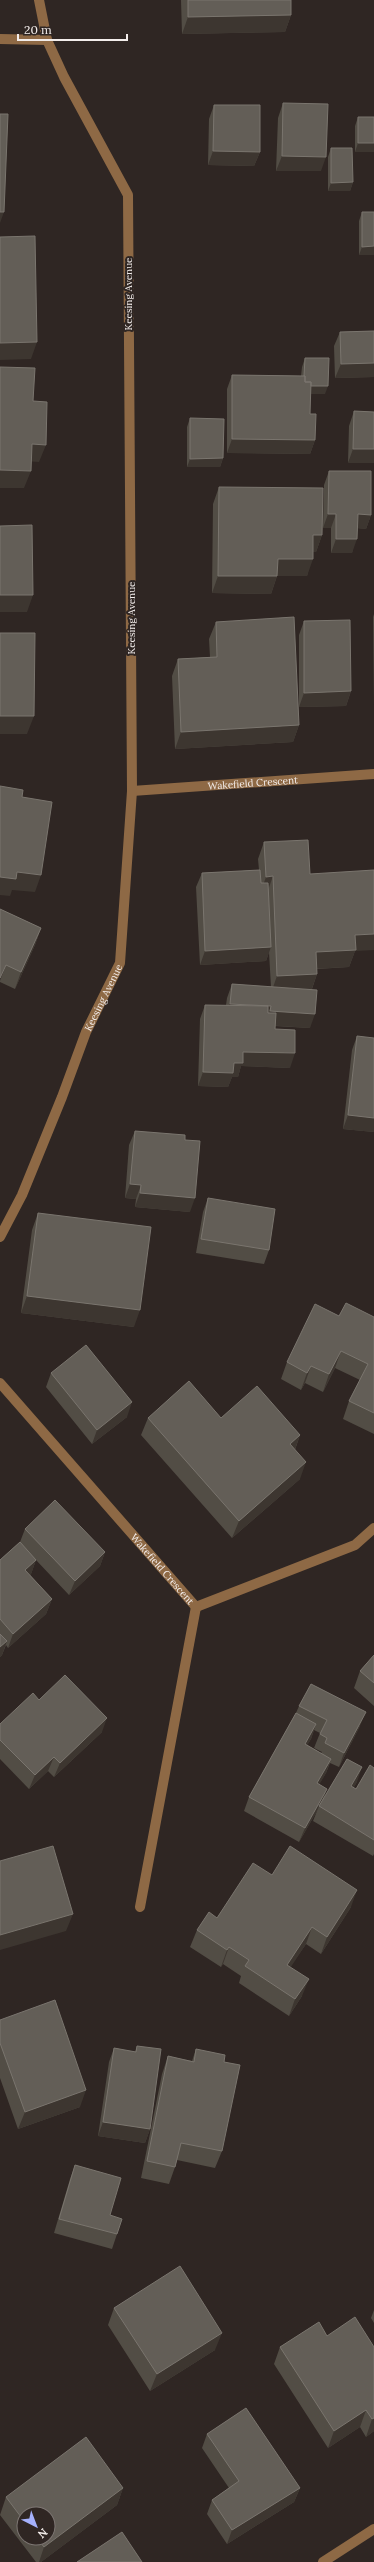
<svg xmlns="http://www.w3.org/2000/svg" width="374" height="2562" font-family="Lora,serif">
<rect width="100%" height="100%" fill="#2f2623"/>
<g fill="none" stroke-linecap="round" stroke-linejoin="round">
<g stroke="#8e6945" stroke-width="10">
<path d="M0,39L47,40"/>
<path id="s1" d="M132,791L374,774"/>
<path id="s2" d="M0,1237L22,1195L62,1097L86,1032L120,963L132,791L128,195L64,77L47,40L39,0"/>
<path id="s3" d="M0,1383L196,1607L355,1545L374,1528"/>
<path d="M140,1907L196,1607"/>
<path d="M323,2562L374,2529"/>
</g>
</g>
<path fill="#524d45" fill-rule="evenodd" d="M181,0H291V15L285,32L182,34Z
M283,103L321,171H276L278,118Z
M214,105L260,152L254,166L208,165L209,119Z
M358,117H374V152H355V126Z
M331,148L353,182L350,191H328V157Z
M362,212H374V255H359V221Z
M374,331V377L335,378L334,346L340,332Z
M305,358L325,394H310V414L315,440L310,454L227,453V389L232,375L301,376L302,367Z
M354,411L374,412L348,463L349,426Z
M190,418L223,458L220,467H187V427Z
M329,471L371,515L366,529L358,528L352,553H331V528H323L324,485Z
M219,487L322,535L316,552H313L307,576H277L271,594L212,593L213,504Z
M374,614V705L373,617Z
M304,621L351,691L346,706L299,707V635Z
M216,622L299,725L293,742L175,749L172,676L178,659L210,657L209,639Z
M264,842L310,874L355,951L349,967L317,969V974L312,989L310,1028L275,1026V1029L290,1068L241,1066L238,1077H232L228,1087L198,1086L200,1019L205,1005H226L227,998L232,984L271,987L269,952L266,961L200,965L196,887L202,873L259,870L258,859Z
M0,909L41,928L35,945L15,989L0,982Z
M357,1036L374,1132L343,1129L352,1050Z
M135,1131L185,1140L190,1212L135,1207L136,1199L125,1198L129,1145Z
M208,1198L269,1250L264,1264L196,1253L203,1212Z
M38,1213L134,1327L21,1313L32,1230Z
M339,1316L374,1317V1434L343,1419L349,1401L360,1380L335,1368L323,1392L305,1383L301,1390L281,1379L287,1362Z
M51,1373L127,1417L92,1444L46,1387Z
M148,1418H221L300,1435L295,1450L300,1479L232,1538L141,1435Z
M25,1529L105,1552L100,1566L69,1595L36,1560L31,1574L30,1575L52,1599L46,1614L8,1648L6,1645L2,1655L0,1657V1560L20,1542Z
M374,1655V1706L354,1688L360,1671Z
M39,1700L102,1732L54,1777L48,1771L29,1789L0,1759V1724Z
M299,1706L360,1726L339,1767L330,1763L326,1773L319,1784L327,1789L323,1800L357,1782L353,1788L356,1789L374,1768V1854L373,1856L313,1821L317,1811L299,1842L244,1811L249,1797L296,1713ZM314,1730L320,1733L314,1748L322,1752L321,1753L307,1745L311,1739Z
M272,1875L351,1907L321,1954L306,1944L290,1967L302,1996L289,2016L239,1983L241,1976L223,1964L221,1967L190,1947L197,1930L217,1918Z
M0,2020L80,2107L18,2129L0,2078Z
M137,2046L150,2129L145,2143L98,2136L109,2062L114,2048L135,2052Z
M196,2049L224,2062L222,2151L215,2168L177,2160L175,2167L169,2184L141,2178L162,2074L168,2056L192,2061Z
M75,2165L110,2215L117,2234L112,2249L54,2233L70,2179Z
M114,2308L215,2350L150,2391L108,2325Z
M374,2310V2323L371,2318Z
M327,2336L374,2347V2431L366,2437L360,2427L328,2448L274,2364L280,2347Z
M207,2434L300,2488L294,2502L227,2544L207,2514L212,2500L229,2488L202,2448Z
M123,2488L117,2505L41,2562H36L0,2515L6,2497ZM24,2514L48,2538H24Z"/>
<path fill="#3d3630" d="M291,15L285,32L182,34L188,17Z
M358,143H374V152H355Z
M213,151L260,152L254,166L208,165Z
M282,156L326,157L321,171H276Z
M353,182L350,191H328L331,183Z
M0,212H4L0,223Z
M374,246V255H359L362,247Z
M37,342L31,359L0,360V343Z
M374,363V377L335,378L341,364Z
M304,386H328L325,394H301Z
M232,439L315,440L310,454L227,453Z
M32,444L46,445L39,462L26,461Z
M353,449H374V463H348Z
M223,458L220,467H187L190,459Z
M0,470L31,471L24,488H0Z
M328,514H336L331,528H323Z
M358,514L371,515L366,529L353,528Z
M313,535H322L316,552H306Z
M336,539H357L352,553H331Z
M278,559H313L307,576H272Z
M218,576H277L271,594L212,593Z
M0,595H33L27,612H0Z
M351,691L346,706L299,707L304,693Z
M0,716H34L27,734H0Z
M299,725L293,742L175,749L181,732Z
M17,872L41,875L35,892L12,890L10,896L0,895V877Z
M273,876L267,893L260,894L266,877Z
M41,928L35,945L15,989L21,972Z
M374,934V950L355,951L349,967L310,969L316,952L355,935Z
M271,947L266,961L200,965L205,951Z
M6,965L0,981V978Z
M317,974L311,991L271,993L277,976Z
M230,1004L271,1006L266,1020L225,1018Z
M270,1011L315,1014L310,1028L265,1025Z
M243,1052L295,1053L290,1068L241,1066L238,1077H232L228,1087L198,1086L203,1072L234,1063Z
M348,1115L374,1118V1132L343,1129Z
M130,1184L141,1185L136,1199L125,1198Z
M140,1193L195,1198L190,1212L135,1207Z
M27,1296L140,1310L134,1327L21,1313Z
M341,1351L335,1368L323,1392L329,1374Z
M311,1366L305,1383L301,1390L307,1373Z
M132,1402L127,1417L92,1444L97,1430Z
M300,1435L294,1452L290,1444Z
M306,1462L300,1479L232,1538L239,1521Z
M105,1552L100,1566L69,1595L75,1581Z
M36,1560L31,1574L20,1584L25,1570Z
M52,1599L46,1614L8,1648L13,1634Z
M7,1641L2,1655L0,1657V1647Z
M366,1712L360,1726L339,1767L344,1753Z
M107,1718L102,1732L54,1777L60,1763Z
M316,1724L311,1739L300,1758L305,1744Z
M54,1757L48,1771L29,1789L35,1775Z
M331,1759L326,1773L312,1797L317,1783Z
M362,1767L357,1782L346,1800L351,1786Z
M327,1789L321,1803L319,1806L317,1811L299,1842L305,1828Z
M357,1890L351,1907L321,1954L327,1937Z
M73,1914L66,1931L0,1950V1935Z
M312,1927L306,1944L281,1982L287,1965Z
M229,1947L223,1964L221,1967L227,1950Z
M309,1979L302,1996L289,2016L295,1999Z
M86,2090L80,2107L18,2129L25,2112Z
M103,2122L150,2129L145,2143L98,2136Z
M222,2333L215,2350L150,2391L157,2374Z
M366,2410L360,2427L328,2448L334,2431Z
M374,2418V2431L366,2437L372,2419Z
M123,2488L117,2505L41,2562H39L44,2547Z
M300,2488L294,2502L227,2544L232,2530Z"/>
<path fill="#635e57" stroke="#7a756e" d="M188,0H291V15L188,17Z
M283,103L328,104L326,157L282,156Z
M214,105H260V152L213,151Z
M0,114H8L4,212H0Z
M358,117H374V143H358Z
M331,148H352L353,182L331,183Z
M362,212H374V246L362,247Z
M35,236L37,342L0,343V237Z
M374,331V363L341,364L340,332Z
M305,358H329L328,386H311V382H305V376H304Z
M0,367L35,368L33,401L47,402L46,445L32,444L31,471L0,470Z
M232,375L305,376V382H311L310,414H316L315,440L232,439Z
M354,411L374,412V449H353Z
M190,418L224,419L223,458L190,459Z
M329,471H371V515L358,514L357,539H336V514H328Z
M219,487L323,488L322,535H313V559H278L277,576H218Z
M32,525L33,595H0V526Z
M294,617L299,725L181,732L178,659L217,657L216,622Z
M350,620L351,691L304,693V621Z
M0,633H35L34,716H0Z
M0,786L23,790L22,797L52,802L41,875L17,872L16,879L0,877Z
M308,840L310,874L374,870V934L355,935L356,950L316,952L317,974L277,976L273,876L266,877L264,842Z
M260,870L261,883H268L271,947L205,951L202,873Z
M0,909L41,928L21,972L6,965L0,978Z
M232,984L317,990L315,1014L270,1011L271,1006L230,1004Z
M205,1005L268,1006V1013H276L275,1029L295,1030V1053L243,1052V1063H234L233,1073L203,1072Z
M357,1036L374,1038V1118L348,1115Z
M135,1131L185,1135V1140L200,1141L195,1198L140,1193L141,1185L130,1184Z
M208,1198L275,1209L269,1250L201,1239Z
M38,1213L151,1227L140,1310L27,1296Z
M346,1303L374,1317V1413L349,1401L368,1364L341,1351L329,1374L311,1366L307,1373L287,1362L315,1304L339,1316Z
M86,1345L132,1402L97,1430L51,1373Z
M189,1381L221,1418L257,1386L300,1435L290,1444L306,1462L239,1521L148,1418Z
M55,1500L105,1552L75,1581L25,1529Z
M20,1542L36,1560L25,1570L52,1599L13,1634L0,1619V1560Z
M0,1634L7,1641L0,1647Z
M374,1655V1683L360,1671Z
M65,1675L107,1718L60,1763L54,1757L35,1775L0,1740V1724L33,1693L39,1700Z
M311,1684L366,1712L344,1753L325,1743L327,1738L320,1734L327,1720L299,1706Z
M296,1713L316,1724L305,1744L331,1759L317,1783L327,1789L305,1828L249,1797Z
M347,1759L362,1767L351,1786L356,1789L370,1765L374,1768V1840L319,1806Z
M53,1846L73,1914L0,1935V1861Z
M290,1846L357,1890L327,1937L312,1927L287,1965L309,1979L295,1999L245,1966L249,1960L229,1947L227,1950L197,1930L209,1912L217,1918L253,1863L272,1875Z
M55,2000L86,2090L25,2112L0,2043V2020Z
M137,2046L161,2049L150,2129L103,2122L114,2048L136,2052Z
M196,2049L225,2055L224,2062L240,2065L222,2151L181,2143L175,2167L147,2161L168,2056L194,2062Z
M75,2165L121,2178L110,2215L122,2219L117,2234L59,2219Z
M180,2266L222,2333L157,2374L114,2308Z
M355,2317L374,2347V2418L372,2419L366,2410L334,2431L280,2347L319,2322L327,2336Z
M246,2408L300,2488L232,2530L212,2500L239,2481L207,2434Z
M86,2437L123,2488L44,2547L37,2538H48V2514H24V2521L6,2497Z
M122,2532L142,2562H77Z"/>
<g text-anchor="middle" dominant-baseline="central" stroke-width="4" stroke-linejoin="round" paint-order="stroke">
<g font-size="10" fill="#f3edeb" stroke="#2f2623">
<text transform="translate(128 294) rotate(-90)">Keesing Avenue</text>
<text transform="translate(131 618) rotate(-90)">Keesing Avenue</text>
<text stroke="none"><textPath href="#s1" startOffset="121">Wakefield Crescent</textPath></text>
<text stroke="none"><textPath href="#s2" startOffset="261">Keesing Avenue</textPath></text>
<text stroke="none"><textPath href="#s3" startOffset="247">Wakefield Crescent</textPath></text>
</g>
</g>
<g transform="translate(36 2526) rotate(138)"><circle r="19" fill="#2f2623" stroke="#7d7673"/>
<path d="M0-3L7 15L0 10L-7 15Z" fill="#a5b1fc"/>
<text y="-6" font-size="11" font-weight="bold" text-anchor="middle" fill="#f3edeb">N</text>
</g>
<path d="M18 34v6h109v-6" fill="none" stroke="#f3edeb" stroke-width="2"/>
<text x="24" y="34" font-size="12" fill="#f3edeb" stroke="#2f2623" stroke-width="3" paint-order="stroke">20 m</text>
</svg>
